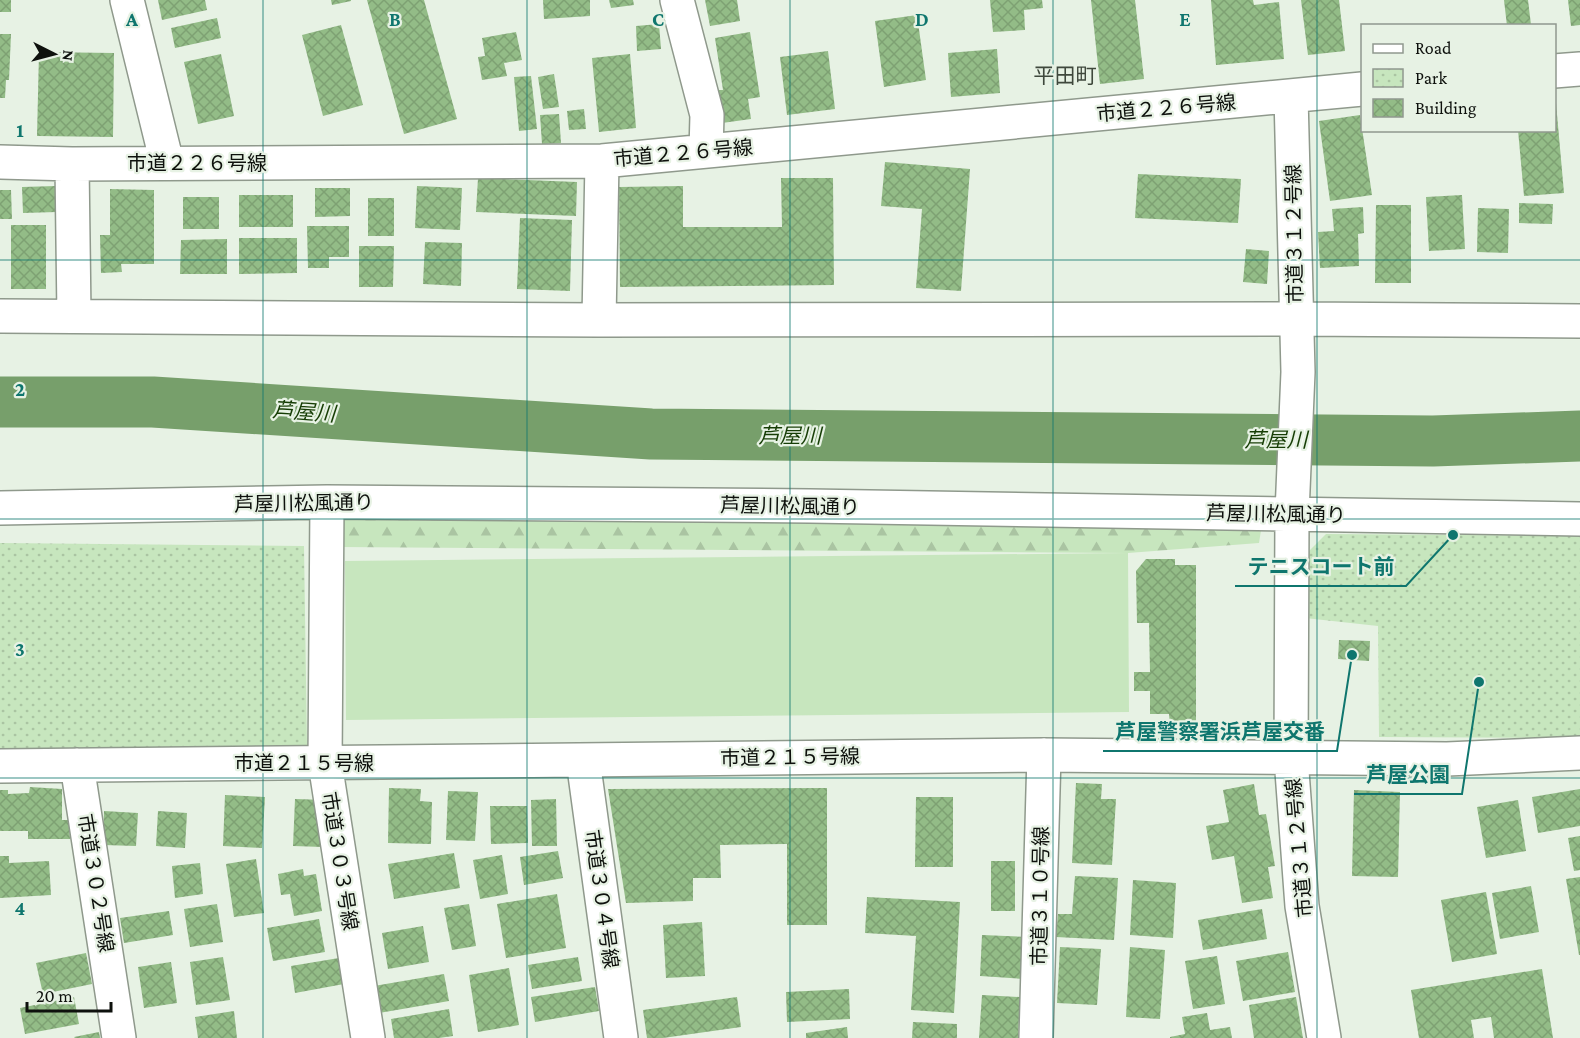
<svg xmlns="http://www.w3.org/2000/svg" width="1580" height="1038" font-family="'Crimson Pro','Noto Sans JP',serif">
<defs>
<pattern id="forest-firs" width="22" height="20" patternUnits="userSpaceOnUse" patternTransform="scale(1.5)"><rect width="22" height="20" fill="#c7e6be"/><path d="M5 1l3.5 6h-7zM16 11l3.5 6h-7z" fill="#aac4a2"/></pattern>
<pattern id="park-dots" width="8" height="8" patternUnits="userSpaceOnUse" patternTransform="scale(1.5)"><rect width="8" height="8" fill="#c7e6be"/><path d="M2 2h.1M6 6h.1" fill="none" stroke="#aac4a2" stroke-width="1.8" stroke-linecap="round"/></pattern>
<pattern id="building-cross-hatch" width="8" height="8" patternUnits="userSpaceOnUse" patternTransform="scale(1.5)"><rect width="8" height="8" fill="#93bc87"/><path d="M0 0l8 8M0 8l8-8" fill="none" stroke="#7ea173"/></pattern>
</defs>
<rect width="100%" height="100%" fill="#e7f2e4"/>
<path fill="url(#forest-firs)" d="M339,515L1262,524L1259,543L1128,553L339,547Z"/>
<path fill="url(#park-dots)" d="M1326,534L1580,536V738L1379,737L1378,626L1305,618L1308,552Z
M0,543L304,546L307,746L0,750Z"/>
<path fill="#c7e6be" d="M1128,553L1129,712L346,720L345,561Z"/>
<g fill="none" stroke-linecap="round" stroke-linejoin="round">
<path stroke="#779f6b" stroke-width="51" d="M0,402H153L651,434L1433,441L1580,436"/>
</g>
<path fill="url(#building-cross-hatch)" d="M0,0H11V12H0Z
M158,0H205L207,10L162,20Z
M331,0H351V1L332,5Z
M367,0H424L457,119L404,134Z
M543,0H590V16L544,19Z
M609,0H633L634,5L611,8Z
M705,0H737L740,21L710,26Z
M990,0H1042L1043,8L1024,10L1025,30L993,32Z
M1091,0H1135L1144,79L1100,84Z
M1211,0H1253L1254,5L1279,2L1284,59L1216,65Z
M1301,0H1339L1345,51L1308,55Z
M1504,0H1528L1531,25L1507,26Z
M1568,0H1580V25L1571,26Z
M917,15L926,80L884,87L875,21Z
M217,18L221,38L175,48L171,28Z
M659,24L661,49L637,51L636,26Z
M341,25L363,105L323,116L302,35Z
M516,32L522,60L504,63L507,76L482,80L478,57L485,56L482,38Z
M750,32L760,97L748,99L751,119L722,123L718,90H723L715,38Z
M0,34H11L9,80H6L5,98H0Z
M997,49L1000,93L951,97L948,53Z
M828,51L835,109L787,115L780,57Z
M39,52L114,53L113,137L37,136Z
M221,54L234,116L198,124L184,62Z
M630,54L636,128L599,132L592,58Z
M554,74L559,107L543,109L538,77Z
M531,76L537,129L519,131L514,77Z
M1554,103H1556L1564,193L1524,196L1518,130H1554Z
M584,109L586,129L569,130L567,111Z
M559,114L561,143L542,144L540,115Z
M1360,115L1372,195L1330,201L1319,121Z
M885,162L970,169L961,291L916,288L922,209L881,206Z
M1138,174L1241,179L1238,223L1135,218Z
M478,178L577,182L576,216L476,212Z
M781,178H833L834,285L620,287L619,187L683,186V227H782Z
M56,186L57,212L23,213L22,187Z
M417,186L462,188L460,230L415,228Z
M315,188H350V216L315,217Z
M110,189L154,190V264H121L122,272L101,273L100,235H110Z
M0,190H11L12,219H0Z
M239,195H293V227H239Z
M1462,195L1465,249L1429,251L1426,197Z
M183,197H219V229H183Z
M368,198H394V236H368Z
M1519,203L1553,204L1552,224L1519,223Z
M1376,205H1411V283H1375Z
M1363,207L1364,233L1358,234L1359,266L1320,268L1318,232L1334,231L1332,209Z
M1478,208L1509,209L1508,253L1477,252Z
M520,218L572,220L570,291L517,289Z
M11,225H46V289H11Z
M307,226H349V257H329V268H308Z
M239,238H297V273L239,274Z
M227,239V274H180L181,240Z
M425,242L462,243L461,286L423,284Z
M359,246H394L393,287H359Z
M1246,249L1269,251L1267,284L1243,282Z
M1146,559H1175V565H1196V725H1170L1169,714H1150V691H1134V672H1150L1149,623H1137L1136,571Z
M1339,640L1370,641L1369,661L1338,659Z
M1076,783L1102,784L1101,799H1116L1112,865L1072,863Z
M1254,784L1259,815L1266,814L1275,866L1268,867L1273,898L1242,903L1234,856L1212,860L1206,826L1229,822L1223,790Z
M30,787L62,789V820H69L70,839H28V831H0V790H8V794L29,793Z
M389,788L421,789L420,801L432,802L431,844L388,843Z
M827,788V925H787V844L720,845L721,878H693V901L626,903L608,789Z
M1580,789V826L1538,833L1532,797Z
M1354,790L1400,792L1398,877L1352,876Z
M448,791L478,792L475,841L446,840Z
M225,795L265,797L262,848L223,846Z
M916,797H953V867H915Z
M295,799L326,800L323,847L293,846Z
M556,799L557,846H532L531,800Z
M1518,800L1526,851L1486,858L1477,807Z
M490,806H527L528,843L491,844Z
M104,811L138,813L136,846L103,845Z
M158,811L187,813L185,848L156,846Z
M1580,836V870L1574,871L1568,838Z
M558,851L563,878L524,885L520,857Z
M454,853L460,888L394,899L388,864Z
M502,855L508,894L480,899L473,860Z
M0,856H9V863L49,861L51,895L0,898Z
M256,859L264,913L234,917L226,864Z
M991,861H1015V911H991Z
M200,863L203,894L175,898L172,866Z
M303,869L304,876L316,874L322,911L294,916L290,894L281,895L278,874Z
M1075,876L1118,878L1114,940L1056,937L1058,914H1072Z
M1580,877V955H1579L1566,879Z
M1133,880L1176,883L1173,938L1130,935Z
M1531,886L1539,932L1500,939L1492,893Z
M1486,892L1497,954L1452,962L1441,900Z
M557,894L566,948L506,958L497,904Z
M867,897L960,902L954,1013L911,1010L916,936L865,933Z
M217,904L223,942L190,947L184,909Z
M469,904L476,946L452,950L444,908Z
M1262,909L1267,939L1203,950L1198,920Z
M169,911L173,935L124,943L120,918Z
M319,919L325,952L273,961L267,928Z
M702,922L705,976L666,978L663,925Z
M423,926L429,962L388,969L382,933Z
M982,935L1027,937L1024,979L980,976Z
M1060,947L1101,949L1097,1005L1057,1003Z
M1130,947L1165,950L1160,1019L1126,1017Z
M1288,952L1295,992L1243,1001L1236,961Z
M86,953L92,984L43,994L36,963Z
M1217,956L1225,1004L1193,1009L1185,961Z
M223,957L230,1000L196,1005L190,962Z
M578,957L582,981L532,989L528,965Z
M339,958L344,984L295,993L291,966Z
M171,962L177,1003L144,1008L138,967Z
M509,968L519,1025L478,1032L469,975Z
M1542,969L1553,1038H1494L1491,1017L1471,1020L1474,1038H1419L1411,990Z
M444,974L449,1001L379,1013L374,986Z
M595,987L599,1011L535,1022L531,997Z
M849,989L850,1019L787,1022L786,992Z
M982,995L1020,997L1018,1038H979Z
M74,997L79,1024L25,1034L20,1008Z
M737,997L741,1027L663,1038H647L643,1010Z
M1296,997L1303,1038H1254L1249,1005Z
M449,1009L453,1036L439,1038H394L391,1019Z
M234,1011L237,1038H198L195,1017Z
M1207,1013L1210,1030L1230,1027L1232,1038H1170V1037L1185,1034L1182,1017Z
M913,1022L957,1024V1038H912Z
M847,1027L848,1038H806V1033Z
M99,1032L100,1038H75L74,1037Z"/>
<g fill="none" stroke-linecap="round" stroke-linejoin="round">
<defs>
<path id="minor" d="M127,0L167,163
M677,0L707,115L706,151
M1554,71L1580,69
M1291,96L1298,372L1292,513L1291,758L1302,906L1324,1038
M0,162L72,164L602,161L1362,89
M72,164L74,316
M0,316L599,320L1296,319L1580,321
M599,320L602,161
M327,502L325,763L368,1038
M0,508L327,502L810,506L1580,519
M583,760L621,1038
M77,765L119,1038
M0,766L1044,755L1447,759L1580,753
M1036,1038L1044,755"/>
</defs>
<use href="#minor" stroke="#8f998c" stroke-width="36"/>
<use href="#minor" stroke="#fff" stroke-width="33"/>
</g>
<path fill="none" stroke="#0f766e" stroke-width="1.5" stroke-opacity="0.55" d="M263,0V1038M527,0V1038M790,0V1038M1053,0V1038M1317,0V1038M0,260H1580M0,519H1580M0,778H1580"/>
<g text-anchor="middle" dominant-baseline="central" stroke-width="4.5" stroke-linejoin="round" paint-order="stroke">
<g font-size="20" fill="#0e110d" stroke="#e7f2e4">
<text transform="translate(1166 108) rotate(-5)">市道２２６号線</text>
<text transform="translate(683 153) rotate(-5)">市道２２６号線</text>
<text x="197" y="163">市道２２６号線</text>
<text transform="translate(1294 234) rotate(-91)">市道３１２号線</text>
<text transform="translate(304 503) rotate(-1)">芦屋川松風通り</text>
<text transform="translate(790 506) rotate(1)">芦屋川松風通り</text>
<text transform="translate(1276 514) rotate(1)">芦屋川松風通り</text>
<text transform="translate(790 757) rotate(-1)">市道２１５号線</text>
<text x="304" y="763">市道２１５号線</text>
<text transform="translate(1299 848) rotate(-95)">市道３１２号線</text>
<text transform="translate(340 861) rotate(81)">市道３０３号線</text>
<text transform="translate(96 883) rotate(81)">市道３０２号線</text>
<text transform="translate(1040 896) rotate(-89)">市道３１０号線</text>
<text transform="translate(602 899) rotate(82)">市道３０４号線</text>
</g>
<g font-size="21" fill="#3f483c" stroke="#e7f2e4">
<text x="1065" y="76">平田町</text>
</g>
<g font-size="21" font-style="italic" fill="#163d05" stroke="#e7f2e4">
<text transform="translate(304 412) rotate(4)">芦屋川</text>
<text x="790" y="436">芦屋川</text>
<text x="1276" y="440">芦屋川</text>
</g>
</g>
<g font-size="20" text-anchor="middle" font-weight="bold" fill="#0f766e" stroke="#e7f2e4" stroke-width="4.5" stroke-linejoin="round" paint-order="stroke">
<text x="132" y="26">A</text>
<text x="395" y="26">B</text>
<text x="658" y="26">C</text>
<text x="922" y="26">D</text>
<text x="1185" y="26">E</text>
<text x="20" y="137">1</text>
<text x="20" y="396">2</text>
<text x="20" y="656">3</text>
<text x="20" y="915">4</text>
</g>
<path fill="none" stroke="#0f766e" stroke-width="2" d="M1453 535L1406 586H1235M1352 655L1337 751H1103M1479 682L1462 794H1354"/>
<g fill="#0f766e" stroke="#e7f2e4" stroke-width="2">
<circle cx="1453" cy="535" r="6"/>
<circle cx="1352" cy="655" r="6"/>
<circle cx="1479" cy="682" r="6"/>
</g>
<g font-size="21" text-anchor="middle" font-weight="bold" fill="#0f766e" stroke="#e7f2e4" stroke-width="4.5" stroke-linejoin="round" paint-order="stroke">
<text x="1321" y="574">テニスコート前</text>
<text x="1220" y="739">芦屋警察署浜芦屋交番</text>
<text x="1408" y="782">芦屋公園</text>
</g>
<rect x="1361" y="24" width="195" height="108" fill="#e7f2e4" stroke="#90988e" stroke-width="1.5"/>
<rect x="1373" y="44" width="30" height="9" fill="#ffffff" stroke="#90988e" stroke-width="1.5"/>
<text x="1415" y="54" font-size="18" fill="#0e110d">Road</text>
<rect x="1373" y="69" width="30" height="18" fill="url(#park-dots)" stroke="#90988e" stroke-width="1.5"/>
<text x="1415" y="84" font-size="18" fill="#0e110d">Park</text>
<rect x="1373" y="99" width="30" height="18" fill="url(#building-cross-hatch)" stroke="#90988e" stroke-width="1.5"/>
<text x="1415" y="114" font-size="18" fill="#0e110d">Building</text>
<g transform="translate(54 54) rotate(96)" stroke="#e7f2e4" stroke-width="4.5" paint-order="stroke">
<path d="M0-4.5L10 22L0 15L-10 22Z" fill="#0e110d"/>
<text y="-9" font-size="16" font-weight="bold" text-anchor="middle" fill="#0e110d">N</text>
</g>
<path d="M27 1002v9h84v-9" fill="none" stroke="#0e110d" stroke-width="3"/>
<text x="36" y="1002" font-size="18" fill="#0e110d" stroke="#e7f2e4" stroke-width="4.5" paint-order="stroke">20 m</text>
</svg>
